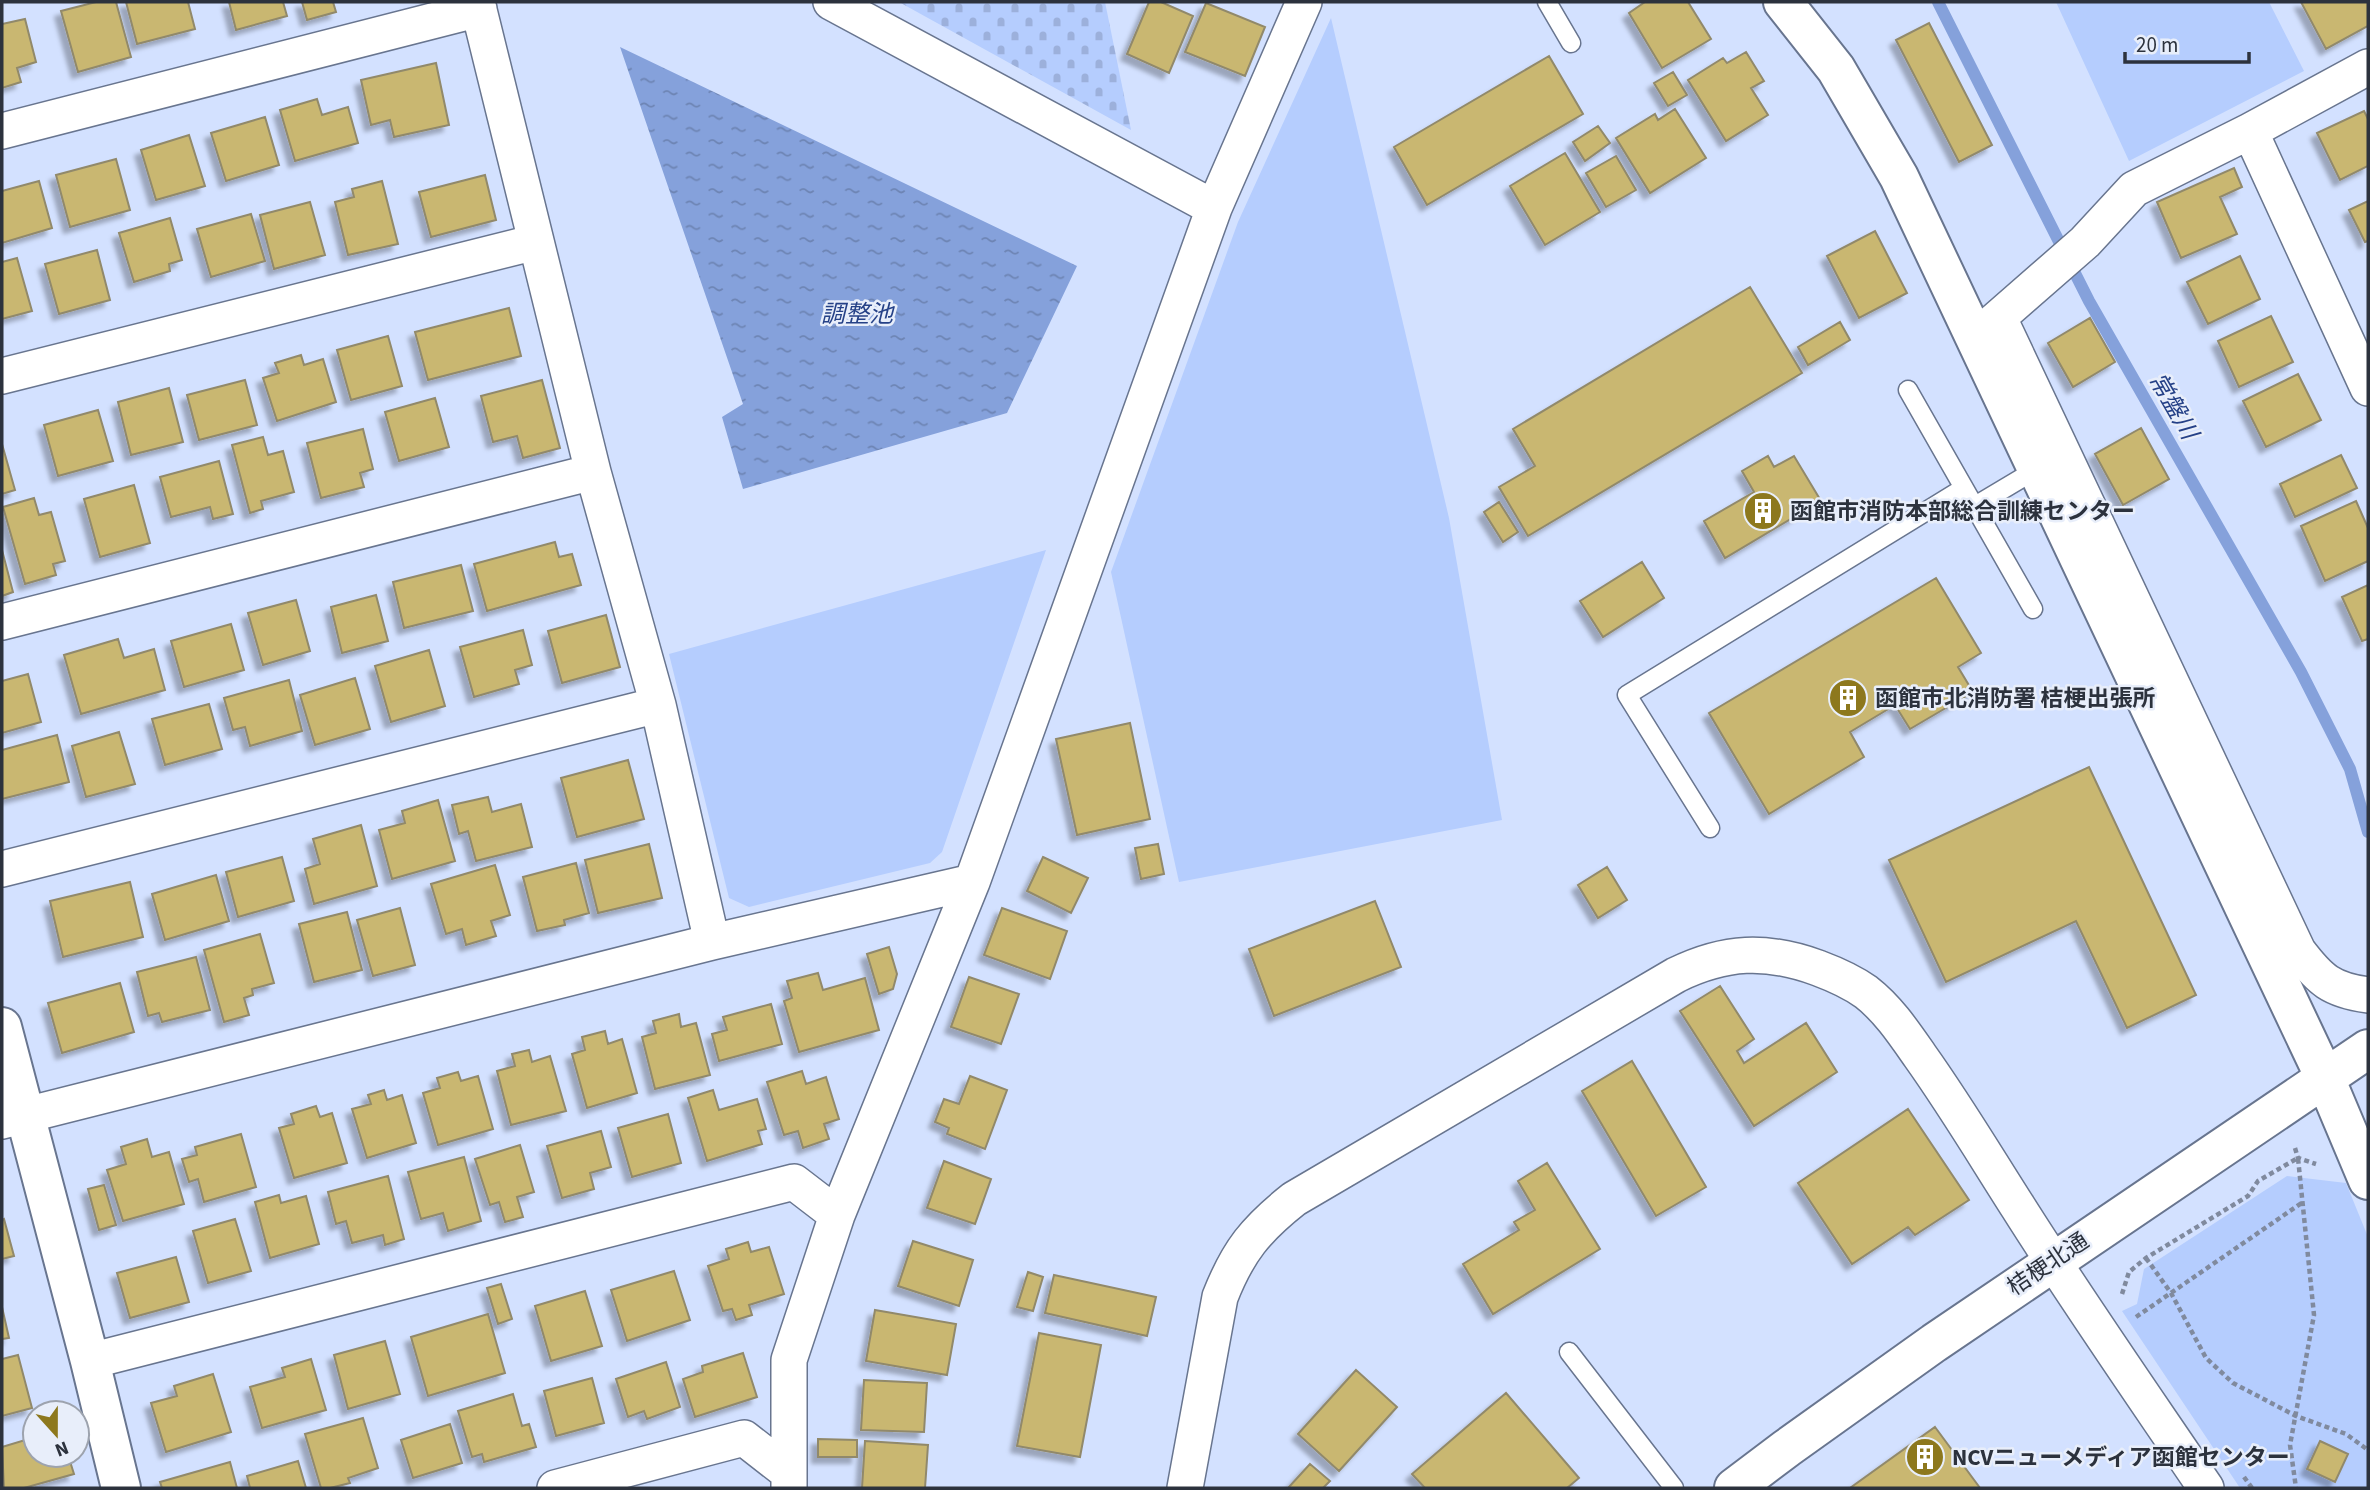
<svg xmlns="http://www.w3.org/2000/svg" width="2370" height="1490" font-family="'Source Sans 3','Noto Sans JP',sans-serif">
<defs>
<pattern id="cemetery-stones" width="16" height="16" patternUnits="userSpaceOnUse" patternTransform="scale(1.75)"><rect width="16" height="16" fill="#b5cdfe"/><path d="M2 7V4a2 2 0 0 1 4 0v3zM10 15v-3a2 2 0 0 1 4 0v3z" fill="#9cb0db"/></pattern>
<pattern id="water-ripples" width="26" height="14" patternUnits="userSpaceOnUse" patternTransform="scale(1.75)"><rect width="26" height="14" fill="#85a1db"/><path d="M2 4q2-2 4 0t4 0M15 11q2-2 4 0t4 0" fill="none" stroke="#6d84b3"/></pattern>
<filter id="shadow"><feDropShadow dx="-6" dy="6" stdDeviation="2" flood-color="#0004"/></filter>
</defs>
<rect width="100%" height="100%" fill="#d3e1ff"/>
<path fill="url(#cemetery-stones)" d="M899,2H1105L1131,130Z"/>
<path fill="#b5cdfe" d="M2056,2H2269L2304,71L2129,161Z
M1331,18L1449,518L1502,820L1179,882L1111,572L1238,222Z
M1046,550L942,852L930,863L749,907L729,898L669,654Z
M2287,1176L2346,1183L2368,1237V1488H2240L2122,1311L2137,1304L2144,1269Z"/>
<path fill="url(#water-ripples)" d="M620,47L1077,266L1007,413L743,489L722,417L743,404Z"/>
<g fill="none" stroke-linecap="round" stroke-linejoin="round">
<path stroke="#85a1db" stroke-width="12" d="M1938,2L2089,301L2301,672L2350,769L2368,832"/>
</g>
<path fill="#c9b771" stroke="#91896b" stroke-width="2" filter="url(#shadow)" d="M96,2H116L131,57L78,72L61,11Z
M126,2H188L195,29L137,44Z
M229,2H283L287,16L236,30Z
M302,2H333L336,12L307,20Z
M1149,2H1161L1193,16L1169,73L1127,54Z
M1645,2H1688L1711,39L1662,68L1629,13Z
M2301,2H2368V26L2326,49Z
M1206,3L1265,27L1245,76L1185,52Z
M25,19L36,62L17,68L21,82L2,88V24Z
M1929,23L1992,145L1959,162L1896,40Z
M1746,52L1764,81L1751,88L1768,115L1726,141L1688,80L1723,58L1727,63Z
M1549,56L1583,114L1427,205L1394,147Z
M436,63L449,125L394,137L390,120L371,125L361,80Z
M1673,72L1687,95L1668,106L1654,83Z
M317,99L322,115L348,107L358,143L295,161L280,110Z
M1675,109L1706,158L1650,193L1616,138L1655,114L1658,120Z
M2364,111L2368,119V166L2340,180L2317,133Z
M265,117L279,165L226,181L211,133Z
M1598,126L1610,143L1585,161L1573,142Z
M189,135L205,186L156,200L141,150Z
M1565,153L1600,212L1545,245L1510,186Z
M1616,156L1636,190L1606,207L1586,173Z
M116,159L130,210L70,227L56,175Z
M2234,168L2242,187L2220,197L2237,234L2181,258L2157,202Z
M485,175L496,220L431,237L419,192Z
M39,181L52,228L2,243V191Z
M382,181L398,244L348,255L335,202L354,197L352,189Z
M2368,201V241L2365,242L2349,210Z
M310,202L325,255L274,269L260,215Z
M251,214L265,261L211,277L197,229Z
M170,218L182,260L169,264L170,271L134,282L119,233Z
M1875,231L1907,293L1859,318L1827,256Z
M97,250L110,300L59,314L45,264Z
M2240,256L2260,299L2208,324L2187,282Z
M17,258L32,311L2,319V262Z
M1750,287L1802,373L1528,536L1499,487L1535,466L1513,429Z
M509,308L521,356L428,380L415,332Z
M2271,316L2293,362L2239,387L2218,341Z
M2090,318L2115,362L2073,387L2048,343Z
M1840,322L1850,340L1808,365L1798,347Z
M388,336L402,386L351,400L337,350Z
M301,355L304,365L323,359L336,402L277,421L263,378L279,373L275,363Z
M2298,374L2321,420L2266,447L2243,401Z
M245,380L257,425L199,440L187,395Z
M542,380L560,448L523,458L517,436L493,442L481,396Z
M169,388L183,442L131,455L118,402Z
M435,398L449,447L399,461L385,412Z
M98,410L113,461L58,476L44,425Z
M2141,428L2169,479L2123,505L2095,454Z
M363,429L373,469L360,473L364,487L321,498L307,443Z
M263,437L268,455L283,451L294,492L261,501L263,509L250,513L232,445Z
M2,444L15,490L2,494Z
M2341,455L2357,488L2295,517L2280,484Z
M1768,456L1774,467L1794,456L1821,501L1725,558L1704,521L1754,492L1742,471Z
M219,461L233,514L213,519L210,507L171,517L160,477Z
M134,485L150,543L100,557L84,499Z
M34,498L39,515L51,512L65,561L53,564L56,575L25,584L3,507Z
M2356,501L2368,528V561L2325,581L2301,526Z
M1499,502L1518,532L1503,542L1484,512Z
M555,542L559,557L572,554L581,585L487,611L474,564Z
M2,550L13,592L2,596Z
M1642,562L1664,598L1603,637L1580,601Z
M461,565L473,611L404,628L393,582Z
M1936,578L1981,653L1958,667L1973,692L1910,729L1895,705L1850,732L1864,757L1769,814L1709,713Z
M2368,585V639L2362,641L2342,597Z
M376,595L388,641L342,653L331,607Z
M296,600L310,651L263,665L248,613Z
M606,615L620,667L562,683L548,631Z
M231,624L244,670L184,687L171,641Z
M523,630L532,665L515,670L519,684L474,697L460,647Z
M118,639L124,658L154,649L165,690L81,714L64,655Z
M429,650L445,706L391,722L375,666Z
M28,674L41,722L2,733V681Z
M355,678L370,729L315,745L300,695Z
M289,680L302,731L250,746L245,727L233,730L224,698Z
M209,704L222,749L165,765L152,719Z
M1130,723L1150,819L1077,835L1056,739Z
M119,732L135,784L86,797L72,746Z
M57,735L69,782L2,799V750Z
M628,760L644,819L577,837L561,778Z
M2089,767L2196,995L2127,1028L2076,921L1946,982L1889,860Z
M488,797L492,812L521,804L532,847L476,861L468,831L459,834L452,805Z
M438,800L455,861L392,879L379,830L405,823L402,811Z
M361,825L377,886L314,904L305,869L320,864L313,839Z
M649,844L662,898L598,913L585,860Z
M1158,844L1164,874L1141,879L1135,848Z
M282,857L294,901L238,917L226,872Z
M1043,857L1088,878L1071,913L1027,891Z
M576,863L589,913L564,920L565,925L537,931L523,877Z
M495,865L510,915L491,921L496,936L466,945L462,929L446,934L431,884Z
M1607,867L1627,900L1598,918L1578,885Z
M216,875L229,921L165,940L152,894Z
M130,882L143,937L63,957L50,901Z
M1375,901L1401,967L1274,1016L1249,949Z
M400,908L415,965L373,976L357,920Z
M1002,908L1067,931L1050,979L984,955Z
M347,912L362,970L314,982L299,924Z
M260,934L274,983L252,989L253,995L244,998L249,1015L224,1022L204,950Z
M889,947L897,974L893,989L879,994L867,954Z
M196,957L210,1010L162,1022L159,1013L148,1016L137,972Z
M818,973L823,990L865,978L879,1030L799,1052L784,1001L792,998L787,981Z
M969,977L1019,994L1001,1044L951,1027Z
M120,983L134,1032L62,1053L48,1003Z
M1720,986L1754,1039L1737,1051L1744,1063L1806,1023L1837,1072L1754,1126L1680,1011Z
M771,1004L782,1044L719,1061L712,1034L727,1030L723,1017Z
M679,1014L681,1027L696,1023L710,1075L655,1089L642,1037L656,1033L653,1021Z
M605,1031L608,1044L622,1039L637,1093L587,1108L572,1054L585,1050L582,1037Z
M529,1050L532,1062L550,1056L566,1111L511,1125L497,1071L515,1066L512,1054Z
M1632,1061L1706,1187L1656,1216L1582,1091Z
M802,1071L806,1084L826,1077L839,1119L824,1124L829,1139L803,1148L798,1131L784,1135L767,1082Z
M458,1072L461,1081L478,1076L493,1129L438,1145L423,1093L440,1088L437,1078Z
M970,1076L1007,1090L985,1149L947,1134L949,1128L935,1122L944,1099L959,1104Z
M384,1090L387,1100L402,1095L416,1143L367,1158L352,1109L371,1104L368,1095Z
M713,1090L719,1110L757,1099L766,1129L758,1131L762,1144L707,1161L688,1098Z
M316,1106L320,1117L332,1113L347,1163L294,1178L279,1128L294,1124L291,1114Z
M1908,1109L1969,1200L1915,1235L1908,1227L1852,1264L1798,1183Z
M668,1114L681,1163L632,1177L618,1128Z
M601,1131L611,1167L590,1173L594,1189L562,1198L547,1146Z
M241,1134L256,1187L204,1202L198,1179L189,1182L182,1159L197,1155L195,1147Z
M147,1139L152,1157L169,1152L184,1204L123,1221L107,1170L126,1164L121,1147Z
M520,1145L534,1192L517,1197L523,1217L505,1222L499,1202L490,1205L475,1159Z
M464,1157L481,1221L448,1231L443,1213L421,1219L408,1172Z
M944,1161L991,1179L975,1224L927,1208Z
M1547,1163L1600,1249L1493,1314L1463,1264L1519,1230L1514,1222L1535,1210L1518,1181Z
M388,1176L404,1239L385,1245L383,1235L352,1243L346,1221L336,1224L328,1192Z
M104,1185L116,1225L99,1230L88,1189Z
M279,1195L281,1203L306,1196L319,1244L270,1258L255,1202Z
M4,1219L14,1256L2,1259V1220Z
M235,1219L251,1271L208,1283L193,1231Z
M913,1241L973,1260L959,1306L898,1286Z
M748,1242L751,1252L769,1247L784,1294L749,1305L752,1315L736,1320L732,1309L723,1311L708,1266L729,1259L726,1249Z
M176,1257L189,1302L130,1318L117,1273Z
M674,1271L690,1320L627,1341L611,1290Z
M1028,1272L1043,1277L1033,1311L1017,1307Z
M1054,1275L1156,1297L1147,1336L1045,1313Z
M501,1284L512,1319L498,1324L487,1288Z
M585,1291L602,1346L551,1361L535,1306Z
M2,1307L9,1338L2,1339Z
M875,1310L956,1324L947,1375L866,1361Z
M488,1314L505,1373L428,1396L411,1337Z
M1039,1333L1101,1345L1080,1457L1017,1446Z
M385,1341L400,1394L348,1409L334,1355Z
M743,1353L757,1397L695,1417L683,1379L703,1372L702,1366Z
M18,1355L32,1408L2,1416V1359Z
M311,1359L326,1410L262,1428L250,1387L285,1377L282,1368Z
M666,1362L680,1407L647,1419L644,1411L628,1417L616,1379Z
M1356,1370L1397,1407L1339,1471L1298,1434Z
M213,1374L231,1432L166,1452L151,1403L177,1396L174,1386Z
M592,1378L604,1423L556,1436L544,1391Z
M864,1380L927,1383L924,1432L861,1430Z
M1506,1393L1579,1478L1567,1488H1425L1412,1474Z
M513,1394L522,1426L529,1424L536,1447L484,1462L482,1454L472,1457L458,1411Z
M363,1418L378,1468L348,1478L350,1483L330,1488H321L305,1434Z
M450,1424L462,1463L413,1478L401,1440Z
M1935,1427L1980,1488H1850Z
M35,1437V1455H68L74,1474L24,1488H4L2,1447Z
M818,1439L857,1440V1457H818Z
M865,1441L928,1445L925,1488H862Z
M2320,1441L2348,1454L2335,1482L2307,1469Z
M298,1461L306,1488H250L247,1476Z
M230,1462L237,1488H162L160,1482Z
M1310,1464L1330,1481L1323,1488H1288Z"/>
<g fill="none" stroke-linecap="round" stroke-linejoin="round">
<defs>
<path id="service" d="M1547,2L1571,43
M1908,390L2033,609
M1975,506L2037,469
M1710,828L1627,695L1964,488
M1569,1352L1674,1488"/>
<path id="minor" d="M477,2L593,472L658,705L712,942
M831,2L1214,208
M2368,67L2250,131L2368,388
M2,131L479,9
M1999,318L2298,951C2320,980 2331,990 2368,995
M1982,332L2085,242L2134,189L2250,131
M2,376L536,242
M2,622L593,472
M2,869L658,705
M2,1121L712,942L972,882
M90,1361L794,1182L837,1215
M555,1488L744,1438L789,1473
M789,1488V1360L837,1215L972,882L1214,208L1304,2
M1185,1488L1220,1297C1238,1251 1256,1229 1294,1199L1676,975C1725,951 1766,949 1818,968C1834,974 1852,982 1866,992C1888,1009 1904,1033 1920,1056C1955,1105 1986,1157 2018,1207C2078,1302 2143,1395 2206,1488"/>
<path id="tertiary" d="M1783,2L1836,69L1899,177L2325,1078L2368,1180
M2,1027L90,1361L121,1488
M1734,1488L1787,1448L1934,1343L2368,1049"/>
</defs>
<use href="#service" stroke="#68758f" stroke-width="21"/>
<use href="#minor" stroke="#68758f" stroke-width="38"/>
<use href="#tertiary" stroke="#68758f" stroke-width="42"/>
<path stroke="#808a9e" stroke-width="4.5" stroke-dasharray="5 3.5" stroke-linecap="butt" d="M2295,1148L2298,1158L2316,1164
M2146,1258L2171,1293L2206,1358L2233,1383L2296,1416L2346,1434L2368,1450
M2122,1294L2129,1272L2146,1258L2248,1196L2258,1181L2298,1158L2314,1315L2290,1445L2296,1488
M2136,1317L2303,1202
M2244,1477L2252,1488"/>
<use href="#service" stroke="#fff" stroke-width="18"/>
<use href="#minor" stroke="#fff" stroke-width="35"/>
<use href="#tertiary" stroke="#fff" stroke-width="38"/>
</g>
<defs>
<symbol id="building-disc" viewBox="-11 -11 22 22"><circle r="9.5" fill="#8d781d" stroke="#e8eefa"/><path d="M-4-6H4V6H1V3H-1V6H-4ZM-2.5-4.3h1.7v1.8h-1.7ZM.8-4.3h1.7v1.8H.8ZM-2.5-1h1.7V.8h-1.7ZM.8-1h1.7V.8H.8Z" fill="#fff"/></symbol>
</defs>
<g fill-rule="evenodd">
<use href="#building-disc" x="1741" y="489" width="44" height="44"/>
<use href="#building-disc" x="1826" y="676" width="44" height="44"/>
<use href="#building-disc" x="1903" y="1435" width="44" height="44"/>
</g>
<g text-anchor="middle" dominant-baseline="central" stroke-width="5" stroke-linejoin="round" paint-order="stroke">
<g font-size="23" font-weight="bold" fill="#2c323d" stroke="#e8eefa" text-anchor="start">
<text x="1790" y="511">函館市消防本部総合訓練センター</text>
<text x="1875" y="698">函館市北消防署 桔梗出張所</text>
<text x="1952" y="1457">NCVニューメディア函館センター</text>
</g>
<g font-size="23" fill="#2c323d" stroke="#e8eefa">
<text transform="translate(2048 1264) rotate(-34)">桔梗北通</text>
</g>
<g font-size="24" font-style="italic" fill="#254187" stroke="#e8eefa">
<text x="857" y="314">調整池</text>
<text transform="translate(2173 406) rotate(60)">常盤川</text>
</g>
</g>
<rect width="2370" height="1490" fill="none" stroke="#2c323d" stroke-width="7"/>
<g transform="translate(56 1434) rotate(159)"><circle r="33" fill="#e8eefa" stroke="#9da3ae" stroke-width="2"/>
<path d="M0-5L12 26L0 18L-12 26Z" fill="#8d781d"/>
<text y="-10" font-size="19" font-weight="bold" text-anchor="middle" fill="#2c323d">N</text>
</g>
<path d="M2125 52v10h124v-10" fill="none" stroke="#2c323d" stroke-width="3.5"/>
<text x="2136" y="52" font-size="21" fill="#2c323d" stroke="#e8eefa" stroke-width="5" paint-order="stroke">20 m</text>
</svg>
